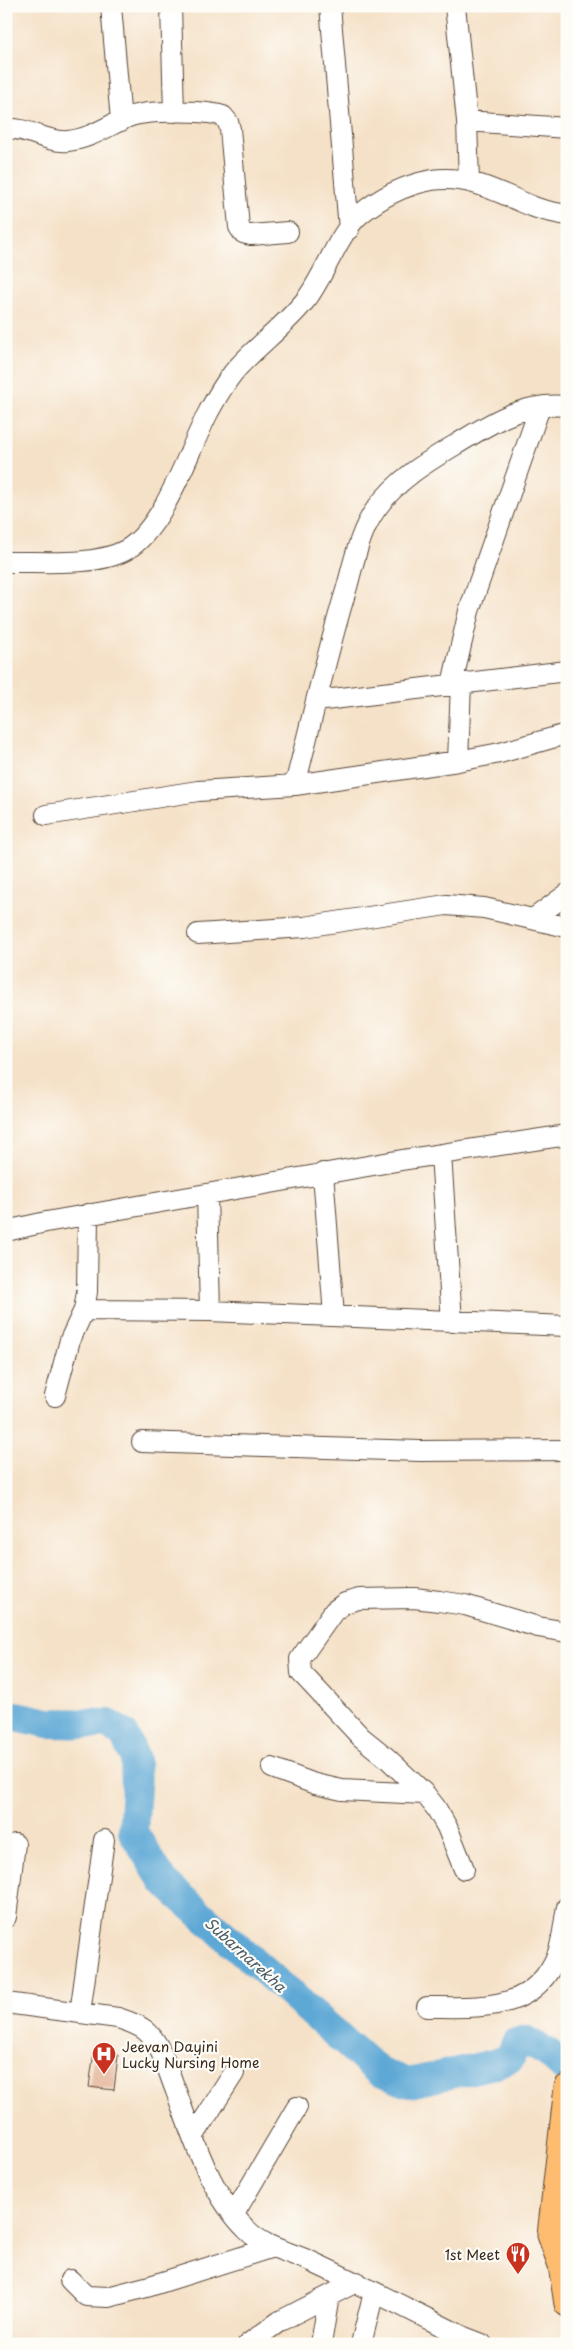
<svg xmlns="http://www.w3.org/2000/svg" width="573" height="2350" font-family="'Playpen Sans',sans-serif">
<rect width="100%" height="100%" fill="#fdfcf7"/>
<filter id="ink" filterUnits="userSpaceOnUse"><feTurbulence type="fractalNoise" baseFrequency=".02" numOctaves="2"/><feDisplacementMap in="SourceGraphic" scale="10" xChannelSelector="R" yChannelSelector="G"/><feConvolveMatrix kernelMatrix="1 2 1 2 8 2 1 2 1" color-interpolation-filters="sRGB"/></filter>
<filter id="wash" filterUnits="userSpaceOnUse"><feTurbulence type="fractalNoise" baseFrequency=".0096" numOctaves="4" result="noise"/><feDisplacementMap in="SourceGraphic" scale="20" xChannelSelector="R" yChannelSelector="G"/><feGaussianBlur stdDeviation="1.12" result="paint"/><feColorMatrix in="noise" values="0 0 0 0 0 0 0 0 0 0 0 0 0 0 0 0 0 1.4 0 .05"/><feComposite in="paint" operator="in"/></filter>
<g filter="url(#wash)">
<rect width="100%" height="100%" fill="#f5e1c7"/>
<g fill="none" stroke-linecap="round" stroke-linejoin="round">
<path stroke="#5da8d5" stroke-width="30" d="M6,1719L16,1716L48,1723L108,1724L124,1734L135,1759L136,1788L133,1832L164,1882L379,2072L409,2083L494,2064L510,2058L516,2043L525,2040L548,2053L567,2070"/>
</g>
<g id="blocks">
<path fill="#e2ae93" d="M94,2052L118,2055L114,2090L89,2087Z"/>
</g>
</g>
<g filter="url(#ink)">
<use href="#blocks" fill-opacity="0" stroke="#574537" stroke-width="1"/>
<g fill="none" stroke-linecap="round" stroke-linejoin="round">
<defs>
<path id="minor" d="M111,6L121,121
M171,6L174,112
M330,6L349,229
M455,6L467,121L469,182
M467,121L567,128
M6,129C29,127 46,143 68,141C90,139 109,125 128,117C148,110 203,110 223,116L228,122L230,129L239,227L243,233L251,235L288,232
M6,562C41,561 95,567 126,550C165,527 188,451 209,411C218,395 228,377 241,364C263,341 288,323 308,297C324,275 339,234 358,216C379,198 405,185 432,180C469,174 501,194 534,207C544,211 556,213 567,215
M452,684L469,611L540,407
M316,701L567,671
M458,761L461,683
M295,785C312,719 327,652 347,587C354,561 360,531 376,509C399,477 432,459 465,439C497,419 527,402 567,406
M46,815L198,791L295,785L458,761L500,753L566,734
M533,919L567,894
M198,934L304,927L446,905L484,908L567,927
M441,1154L452,1322
M323,1173L334,1316
M207,1194L210,1311
M6,1231L46,1222L402,1160L567,1135
M84,1310L210,1311L567,1326
M55,1396L70,1340L84,1310L87,1292L88,1214
M142,1442L420,1451L567,1450
M272,1768L315,1784L342,1790L425,1794
M464,1869L447,1827L436,1808L425,1794L387,1758L361,1737L306,1678L301,1673L300,1659L334,1611L345,1603L359,1599L414,1598L439,1601L465,1605L538,1627L567,1632
M6,1917L15,1844
M6,2003L118,2018C127,2021 137,2024 145,2030C162,2044 168,2072 176,2091C193,2138 210,2193 246,2229C264,2248 291,2252 314,2263C364,2286 414,2312 464,2337L482,2344
M427,2007C481,2007 535,2013 558,1953C563,1939 564,1922 567,1907
M80,2013L104,1840
M193,2137L234,2073
M234,2214L297,2107
M70,2280L86,2296L108,2297L150,2286L273,2247
M248,2344L280,2321L356,2282
M321,2344L329,2296
M361,2344L374,2292"/>
<path id="major" d="M567,2087L550,2235L561,2265L567,2304"/>
</defs>
<use href="#minor" stroke="#574537" stroke-width="22"/>
<use href="#major" stroke="#574537" stroke-width="27"/>
<use href="#minor" stroke="#fff" stroke-width="20"/>
<use href="#major" stroke="#fdbc70" stroke-width="25"/>
</g>
</g>
<defs>
<symbol id="hospital-pin" viewBox="-11 -11 22 30"><path d="M0 17L-7.5 6A9.5 9.5 0 1 1 7.5 6Z" fill="#c8321e" stroke="#fdfcf7"/><path d="M-5-5h3v3.5h4V-5h3V5h-3V1.5h-4V5h-3Z" fill="#fff"/></symbol>
<symbol id="restaurant-pin" viewBox="-11 -11 22 30"><path d="M0 17L-7.5 6A9.5 9.5 0 1 1 7.5 6Z" fill="#c8321e" stroke="#fdfcf7"/><path d="M-5-6h1v4h1v-4h1v4h1v-4h1v5L-1.5 .5V6h-2V.5L-5-1ZM5-6V6H3V1.5H1.5Q1.5-4 5-6Z" fill="#fff"/></symbol>
</defs>
<g fill-rule="evenodd">
<use href="#hospital-pin" x="90" y="2040" width="28" height="38"/>
<use href="#restaurant-pin" x="504" y="2240" width="28" height="38"/>
</g>
<g text-anchor="middle" dominant-baseline="central" stroke-width="4.5" stroke-linejoin="round" paint-order="stroke">
<g font-size="14" fill="#3b2a1e" stroke="#fdfcf7" text-anchor="start">
<text x="122" y="2046">Jeevan Dayini<tspan x="122" dy="16">Lucky Nursing Home</tspan></text>
<text x="500" y="2254" text-anchor="end">1st Meet</text>
</g>
<g font-size="15" font-style="italic" fill="#495c67" stroke="#fdfcf7">
<text transform="translate(246 1954) rotate(42)">Subarnarekha</text>
</g>
</g>
<rect width="573" height="2350" fill="none" stroke="#fdfcf7" stroke-width="25"/>
</svg>
